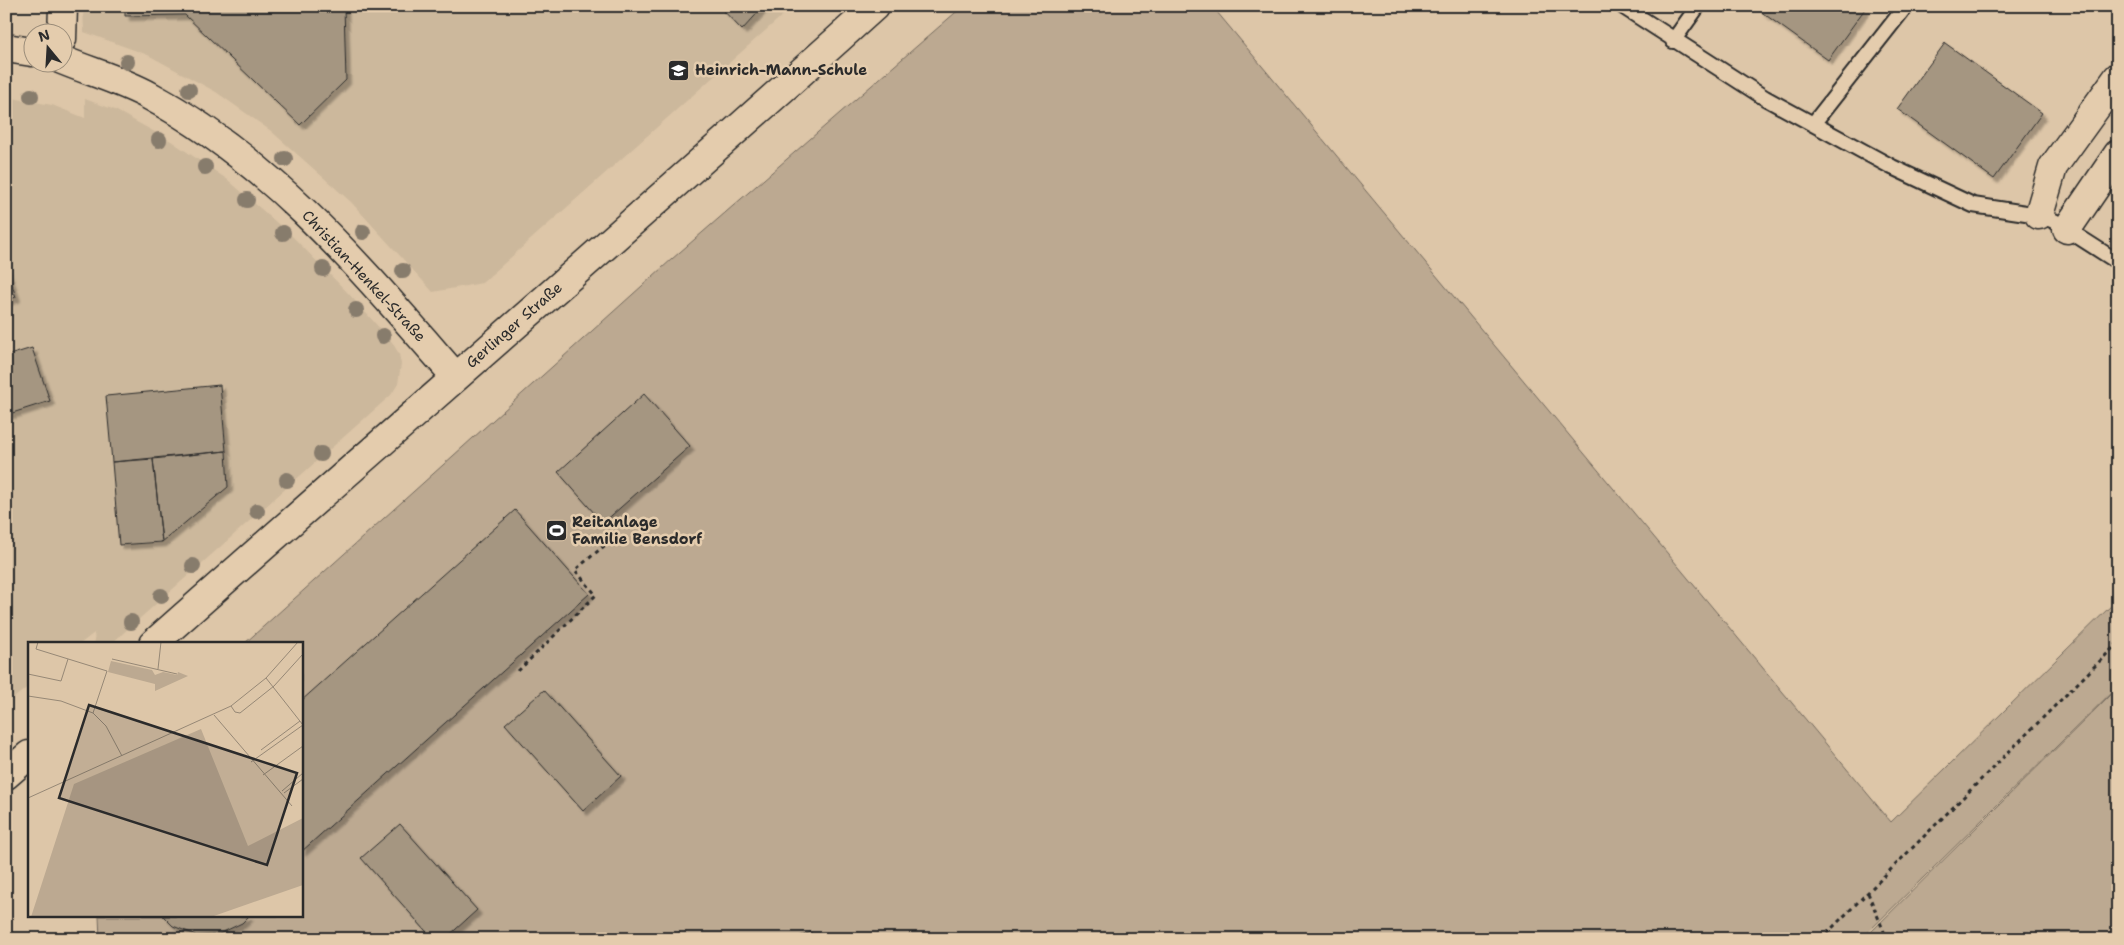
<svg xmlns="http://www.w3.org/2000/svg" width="2124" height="945" font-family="'Shantell Sans',sans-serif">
<defs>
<filter id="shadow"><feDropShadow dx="4.5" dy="4.5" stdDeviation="1" flood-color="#0004"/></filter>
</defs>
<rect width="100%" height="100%" fill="#ddc6a8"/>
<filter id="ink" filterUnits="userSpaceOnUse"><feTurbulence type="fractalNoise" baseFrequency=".02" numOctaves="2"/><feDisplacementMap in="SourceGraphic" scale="10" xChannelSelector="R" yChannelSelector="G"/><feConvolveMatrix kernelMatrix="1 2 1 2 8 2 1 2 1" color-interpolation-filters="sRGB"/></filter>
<g filter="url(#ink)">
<path fill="#ccb89c" d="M83,6H793L482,283L433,292L351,202L271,131L216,92L148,55L84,32Z
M6,97L52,105L85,118V99L115,110L171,141L228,180L293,237L348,293L392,342L399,354L401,364L398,384L391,395L111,644H95L94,633L80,644H29V686L6,704Z"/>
<path fill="#bca991" stroke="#746a5e" d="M963,6H1212L1891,822L2118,599V686L1861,939H100L99,916H301V644H244L672,259Z
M2118,687V939H1864Z"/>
<path fill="#a59681" stroke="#2b2b2b" filter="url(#shadow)" d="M125,6H344L346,80L300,125L185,15L125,16Z
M719,6H764L742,30Z
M1763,6H1867L1828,60L1760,11Z
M1945,43L2042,113L1994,179L1897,109Z
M6,267L16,297L6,301Z
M32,348L50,401L6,415V356Z
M220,385L226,451L112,462L106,396Z
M644,394L690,446L603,523L558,472Z
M226,451L228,487L162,542L153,459Z
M153,459L162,542L119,545L112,462Z
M515,510L589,594L301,852V701Z
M544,690L621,776L583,811L505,724Z
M400,824L477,910L445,939H433L361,858Z
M163,916H249L242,923L219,934L196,935L173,926Z
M811,932L813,939H793Z"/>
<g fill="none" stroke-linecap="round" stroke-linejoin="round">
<defs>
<path id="service" d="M1622,6L1765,98L1892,167L1973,205L2039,215L2054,221L2118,262
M1673,41L1698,6
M1813,124L1906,6"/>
<path id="minor" d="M62,39L63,6
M6,48L32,52
M62,60C91,72 123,81 150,96C273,162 364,272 455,376
M2039,215L2053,167L2118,77
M2067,229L2118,154"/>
<path id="tertiary" d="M153,644C393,431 637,221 875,6
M6,775L29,755"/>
</defs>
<use href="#service" stroke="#2b2b2b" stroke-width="18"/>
<use href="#minor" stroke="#2b2b2b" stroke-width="31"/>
<use href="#tertiary" stroke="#2b2b2b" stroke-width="31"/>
<path stroke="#2b2b2b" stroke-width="3" stroke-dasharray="4 4" stroke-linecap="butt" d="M518,671L596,595L575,570L610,541
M1868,893L1887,939
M1821,939L2118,643"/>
<use href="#service" stroke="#e4ccad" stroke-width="14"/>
<use href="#minor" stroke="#e4ccad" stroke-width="28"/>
<use href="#tertiary" stroke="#e4ccad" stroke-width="28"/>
</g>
<g fill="#877b6c">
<circle cx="127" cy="62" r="8"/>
<circle cx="189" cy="90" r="8"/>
<circle cx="31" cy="96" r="8"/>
<circle cx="159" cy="140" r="8"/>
<circle cx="285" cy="159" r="8"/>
<circle cx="205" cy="167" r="8"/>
<circle cx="247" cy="200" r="8"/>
<circle cx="363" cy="232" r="8"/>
<circle cx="283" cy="233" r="8"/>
<circle cx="323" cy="269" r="8"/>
<circle cx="403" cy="271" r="8"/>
<circle cx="356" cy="310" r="8"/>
<circle cx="383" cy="336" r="8"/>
<circle cx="321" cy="454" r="8"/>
<circle cx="287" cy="480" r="8"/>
<circle cx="257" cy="511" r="8"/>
<circle cx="193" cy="566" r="8"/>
<circle cx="161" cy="596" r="8"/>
<circle cx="131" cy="622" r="8"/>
</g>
</g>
<defs>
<symbol id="school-square" viewBox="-11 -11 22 22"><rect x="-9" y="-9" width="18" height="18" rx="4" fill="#2b2b2b" stroke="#e4ccad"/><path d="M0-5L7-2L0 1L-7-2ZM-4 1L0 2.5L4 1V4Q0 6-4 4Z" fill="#fff"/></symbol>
<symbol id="stadium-square" viewBox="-11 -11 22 22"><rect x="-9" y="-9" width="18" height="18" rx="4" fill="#2b2b2b" stroke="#e4ccad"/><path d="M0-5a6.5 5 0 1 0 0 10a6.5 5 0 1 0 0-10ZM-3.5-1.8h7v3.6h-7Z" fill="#fff"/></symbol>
</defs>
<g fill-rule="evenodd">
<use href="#school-square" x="666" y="58" width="25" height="25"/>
<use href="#stadium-square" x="544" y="518" width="25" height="25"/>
</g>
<g text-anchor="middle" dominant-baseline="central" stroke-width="5" stroke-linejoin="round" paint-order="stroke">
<g font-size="15" font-weight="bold" fill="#2b2b2b" stroke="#e4ccad" text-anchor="start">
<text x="695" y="70">Heinrich-Mann-Schule</text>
<text x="572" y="522">Reitanlage<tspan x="572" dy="17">Familie Bensdorf</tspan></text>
</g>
<g font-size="15" fill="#2b2b2b" stroke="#e4ccad">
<text transform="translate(364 276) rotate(47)">Christian-Henkel-Straße</text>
<text transform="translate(514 325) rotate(-41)">Gerlinger Straße</text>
</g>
</g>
<g transform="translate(28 642)">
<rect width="275" height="275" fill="#ddc6a8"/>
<path d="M83,19L124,28L127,33L135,30L149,33L150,30L160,34L127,49V42L80,30ZM173,87L220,204L275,176V243L183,275H3L46,142Z" fill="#bca991"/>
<path fill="none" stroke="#968876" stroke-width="1" d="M10,0L8,7L79,29L65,71M84,17L149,32M130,27L133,0M0,32L33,39L40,17M0,54L33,59L65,71L78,84L94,114M203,64L207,70L212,71L246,44L275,12M186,73L264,164M233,108L272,79M223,120L275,83L238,36M235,133L275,104M254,149L275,131M256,151L275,137M0,156L203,64L238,36L270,0"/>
<path fill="#2b2b2b" fill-opacity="0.15" stroke="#2b2b2b" stroke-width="2.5" d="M61,63L269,131L239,223L31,156Z"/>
<rect width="275" height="275" fill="none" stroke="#2b2b2b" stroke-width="2.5"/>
</g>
<rect width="2124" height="945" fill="none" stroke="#e4ccad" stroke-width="25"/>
<rect x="12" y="12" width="2099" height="920" fill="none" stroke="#2b2b2b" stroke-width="2" filter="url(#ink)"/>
<g transform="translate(48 48) rotate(342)"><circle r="24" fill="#e4ccad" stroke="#9a8c79"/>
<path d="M0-4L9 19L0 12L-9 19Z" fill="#2b2b2b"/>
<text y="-8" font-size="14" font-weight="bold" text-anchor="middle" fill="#2b2b2b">N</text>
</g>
</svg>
